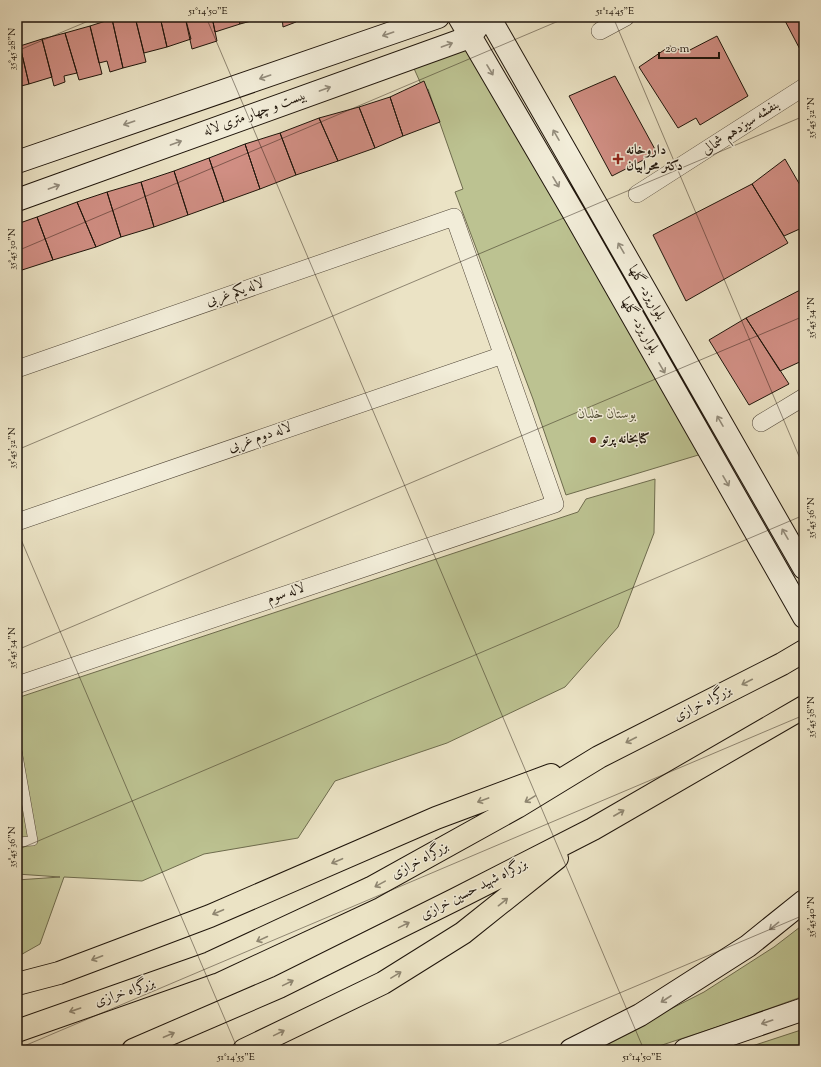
<svg xmlns="http://www.w3.org/2000/svg" width="821" height="1067" font-family="'Sorts Mill Goudy',Amiri,serif">
<rect width="100%" height="100%" fill="#ebe3c5"/>
<filter id="stains"><feTurbulence type="fractalNoise" baseFrequency=".005" numOctaves="4"/><feColorMatrix values="0 0 0 0 .2 0 0 0 0 .09 0 0 0 0 .02 0 0 0 .5 -.17"/></filter>
<radialGradient id="worn" r=".72"><stop offset=".6" stop-color="#630" stop-opacity="0"/><stop offset="1" stop-color="#630" stop-opacity=".3"/></radialGradient>
<path fill="#bcc291" stroke="#6e6c4e" d="M467,47L705,453L566,495L533,399L455,192L463,189L428,89L424,91L412,64Z
M655,479L654,533L618,627L565,687L447,743L335,781L298,838L204,854L142,881L64,877L40,944L17,957V880L60,877L17,874V698L578,512L586,499Z
M804,924V996L726,1024L647,1050H590L704,992L774,947Z
M804,1029V1050H740Z"/>
<path fill="#d08e83" stroke="#1f150b" d="M120,17H135L146,62L123,68L112,19Z
M135,17H160L167,47L144,53Z
M160,17H185L191,39L167,47Z
M185,17H212L217,41L192,49Z
M212,17H238L240,24L215,32Z
M238,17H266L240,24Z
M282,17H296V22L283,27Z
M783,17H804V57Z
M112,19L123,68L110,72L107,61L99,63L90,26Z
M90,26L102,74L79,80L65,33Z
M65,33L77,73L64,76L65,82L54,86L42,39Z
M717,36L748,96L700,125L696,118L678,128L639,67L670,46L686,52Z
M42,39L52,77L29,84L20,46Z
M17,46H20L29,84L17,87Z
M615,76L657,153L612,176L569,96Z
M424,81L440,122L403,136L390,97Z
M390,97L403,136L375,148L359,107Z
M359,107L375,148L338,161L319,118Z
M319,118L338,161L296,175L280,133Z
M280,133L296,175L260,189L245,144Z
M245,144L260,189L224,202L209,158Z
M209,158L224,202L188,215L174,171Z
M785,159L804,192V227L784,236L752,184Z
M174,171L188,215L154,227L141,182Z
M141,182L154,227L121,237L107,192Z
M752,184L788,243L686,301L653,235Z
M107,192L121,237L96,247L77,202Z
M77,202L96,247L53,260L37,217Z
M37,217L53,260L19,271L17,264V224Z
M804,288V360L780,371L746,318Z
M746,318L789,384L749,405L709,340Z"/>
<g fill="none" stroke-linecap="round" stroke-linejoin="round">
<defs>
<path id="lane" d="M17,750L33,841L17,842"/>
<path id="street" d="M600,31L626,17
M637,194L804,87
M17,369L454,217L555,504L17,685
M761,423L804,397
M17,522L503,355"/>
<path id="secondary" d="M459,17L576,217L804,617
M489,17L804,568
M17,162L438,17
M17,200L470,37L478,26
M571,1050L640,1015L748,946L804,901
M685,1050L804,1009"/>
<path id="highway" d="M17,984L59,973L210,916L436,818L551,775
M17,1031L210,963L371,888L517,807L599,757L782,664L804,651
M133,1050L279,987L456,899L593,829L804,707
M244,1050L383,983L463,933L557,858"/>
</defs>
<use href="#lane" stroke="#52483a" stroke-width="10"/>
<use href="#street" stroke="#52483a" stroke-width="18"/>
<use href="#secondary" stroke="#1f150b" stroke-width="24"/>
<use href="#highway" stroke="#1f150b" stroke-width="24"/>
<use href="#lane" stroke="#f2edd9" stroke-width="9"/>
<use href="#street" stroke="#f2edd9" stroke-width="17"/>
<use href="#secondary" stroke="#f2edd9" stroke-width="22"/>
<use href="#highway" stroke="#ebe3c5" stroke-width="22"/>
</g>
<defs><path id="oneway-shaft" d="M-6 0H5M1.5-3L5.5 0L1.5 3" fill="none" stroke-width="1.6" stroke-linecap="round" stroke-linejoin="round"/></defs>
<g stroke="#938c7c">
<use href="#oneway-shaft" transform="translate(388 34) rotate(161)"/>
<use href="#oneway-shaft" transform="translate(447 45) rotate(-20)"/>
<use href="#oneway-shaft" transform="translate(490 70) rotate(59)"/>
<use href="#oneway-shaft" transform="translate(265 77) rotate(161)"/>
<use href="#oneway-shaft" transform="translate(325 89) rotate(-20)"/>
<use href="#oneway-shaft" transform="translate(129 123) rotate(161)"/>
<use href="#oneway-shaft" transform="translate(556 135) rotate(-120)"/>
<use href="#oneway-shaft" transform="translate(176 143) rotate(-20)"/>
<use href="#oneway-shaft" transform="translate(556 182) rotate(59)"/>
<use href="#oneway-shaft" transform="translate(54 187) rotate(-20)"/>
<use href="#oneway-shaft" transform="translate(621 248) rotate(-120)"/>
<use href="#oneway-shaft" transform="translate(662 368) rotate(60)"/>
<use href="#oneway-shaft" transform="translate(720 421) rotate(-120)"/>
<use href="#oneway-shaft" transform="translate(726 481) rotate(60)"/>
<use href="#oneway-shaft" transform="translate(785 534) rotate(-120)"/>
<use href="#oneway-shaft" transform="translate(774 926) rotate(141)"/>
<use href="#oneway-shaft" transform="translate(666 999) rotate(147)"/>
<use href="#oneway-shaft" transform="translate(767 1022) rotate(161)"/>
</g>
<g stroke="#8f8671">
<use href="#oneway-shaft" transform="translate(747 682) rotate(153)"/>
<use href="#oneway-shaft" transform="translate(631 740) rotate(153)"/>
<use href="#oneway-shaft" transform="translate(530 799) rotate(149)"/>
<use href="#oneway-shaft" transform="translate(483 800) rotate(160)"/>
<use href="#oneway-shaft" transform="translate(619 813) rotate(-30)"/>
<use href="#oneway-shaft" transform="translate(337 861) rotate(157)"/>
<use href="#oneway-shaft" transform="translate(380 884) rotate(151)"/>
<use href="#oneway-shaft" transform="translate(503 902) rotate(-39)"/>
<use href="#oneway-shaft" transform="translate(218 912) rotate(157)"/>
<use href="#oneway-shaft" transform="translate(404 925) rotate(-26)"/>
<use href="#oneway-shaft" transform="translate(262 939) rotate(155)"/>
<use href="#oneway-shaft" transform="translate(97 958) rotate(159)"/>
<use href="#oneway-shaft" transform="translate(396 975) rotate(-31)"/>
<use href="#oneway-shaft" transform="translate(288 983) rotate(-26)"/>
<use href="#oneway-shaft" transform="translate(75 1010) rotate(161)"/>
<use href="#oneway-shaft" transform="translate(279 1033) rotate(-26)"/>
<use href="#oneway-shaft" transform="translate(169 1035) rotate(-23)"/>
</g>
<path fill="none" stroke="#1f150b" stroke-width="1" stroke-opacity="0.45" d="M206,17L644,1050M613,17L804,468M17,51L98,17M17,251L568,17M17,450L804,116M17,530L238,1050M17,650L804,316M17,850L804,515M17,1049L804,715M485,1050L804,915"/>
<g fill="#8f2418" stroke="#f2edd9" stroke-width="1.5">
<path d="M616 153h4v4h4v4h-4v4h-4v-4h-4v-4h4z"/>
<circle cx="593" cy="440" r="4"/>
</g>
<g text-anchor="middle" dominant-baseline="central" stroke-width="3" stroke-linejoin="round" paint-order="stroke">
<g font-size="14" fill="#1f150b" stroke="#f2edd9">
<text transform="translate(255 114) rotate(-20)">بیست و چهار متری لاله</text>
<text transform="translate(741 128) rotate(-33)">بنفشه سیزدهم شمالی</text>
<text transform="translate(235 293) rotate(-19)">لاله یکم غربی</text>
<text transform="translate(646 293) rotate(60)">بلواریزد- گلها</text>
<text transform="translate(639 326) rotate(60)">بلوار یزد- گلها</text>
<text transform="translate(260 438) rotate(-19)">لاله دوم غربی</text>
<text transform="translate(286 594) rotate(-19)">لاله سوم</text>
<text transform="translate(703 704) rotate(-27)">بزرگراه خرازی</text>
<text transform="translate(420 861) rotate(-29)">بزرگراه خرازی</text>
<text transform="translate(474 890) rotate(-27)">بزرگراه شهید حسین خرازی</text>
<text transform="translate(125 993) rotate(-19)">بزرگراه خرازی</text>
</g>
<g font-size="14" font-weight="bold" fill="#1f150b" stroke="#f2edd9" text-anchor="start">
<text x="626" y="151">داروخانه<tspan x="626" dy="16">دکتر محرابیان</tspan></text>
<text x="601" y="440">كتابخانه پرتو</text>
</g>
<g font-size="14" font-style="italic" fill="#56523a" stroke="#f2edd9">
<text x="607" y="415">بوستان خلبان</text>
</g>
</g>
<rect width="821" height="1067" fill="none" stroke="#ebe3c5" stroke-width="44"/>
<path d="M659 52v6h60v-6" fill="none" stroke="#1f150b" stroke-width="2"/>
<text x="665" y="52" font-size="12" fill="#1f150b" stroke="#f2edd9" stroke-width="3" paint-order="stroke">20 m</text>
<rect x="22" y="22" width="777" height="1023" fill="none" stroke="#1f150b" stroke-width="1.5"/>
<g font-size="10" text-anchor="middle" fill="#1f150b">
<text x="208" y="14">51°14'50"E</text>
<text x="615" y="14">51°14'45"E</text>
<text transform="translate(11 49) rotate(-90)" y="4">35°45'28"N</text>
<text transform="translate(810 118) rotate(-90)" y="4">35°45'32"N</text>
<text transform="translate(11 249) rotate(-90)" y="4">35°45'30"N</text>
<text transform="translate(810 318) rotate(-90)" y="4">35°45'34"N</text>
<text transform="translate(11 448) rotate(-90)" y="4">35°45'32"N</text>
<text transform="translate(810 518) rotate(-90)" y="4">35°45'36"N</text>
<text transform="translate(11 648) rotate(-90)" y="4">35°45'34"N</text>
<text transform="translate(810 717) rotate(-90)" y="4">35°45'38"N</text>
<text transform="translate(11 847) rotate(-90)" y="4">35°45'36"N</text>
<text transform="translate(810 917) rotate(-90)" y="4">35°45'40"N</text>
<text x="236" y="1060">51°14'55"E</text>
<text x="642" y="1060">51°14'50"E</text>
</g>
<rect width="100%" height="100%" filter="url(#stains)"/>
<rect width="100%" height="100%" fill="url(#worn)"/>
</svg>
